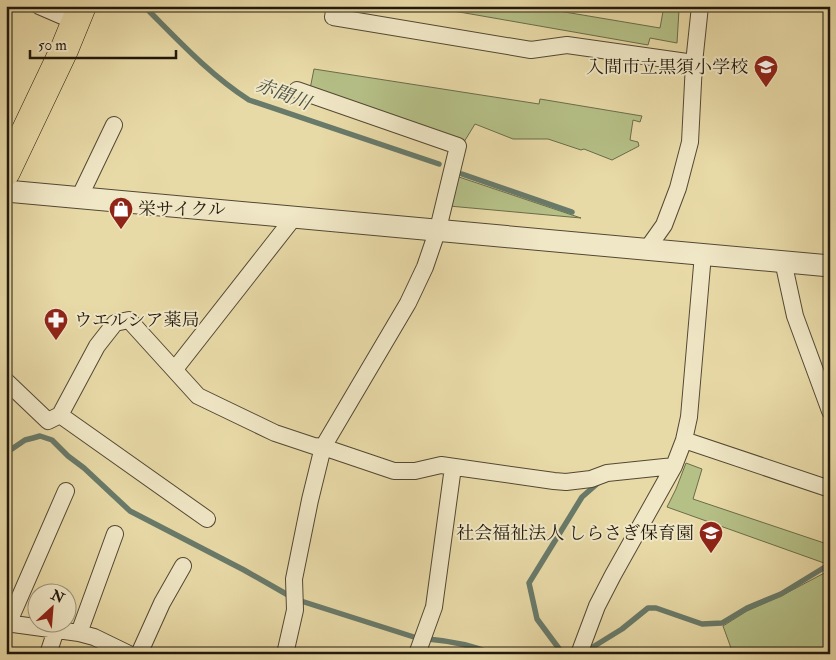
<svg xmlns="http://www.w3.org/2000/svg" width="836" height="660" font-family="'IM FELL Double Pica','Noto Serif JP',serif">
<rect width="100%" height="100%" fill="#e8daa7"/>
<filter id="stains"><feTurbulence type="fractalNoise" baseFrequency=".004" numOctaves="4"/><feColorMatrix values="0 0 0 0 .2 0 0 0 0 .09 0 0 0 0 .02 0 0 0 .5 -.17"/></filter>
<radialGradient id="worn" r=".72"><stop offset=".6" stop-color="#630" stop-opacity="0"/><stop offset="1" stop-color="#630" stop-opacity=".3"/></radialGradient>
<path fill="#b5c087" stroke="#6b6c4a" d="M425,6H529L660,28L664,6H691L690,11L679,10L677,43L650,38L648,45Z
M314,69L539,104L540,99L642,116L640,122L633,120L630,140L638,142L639,146L612,160L584,149L581,150L548,139H513L475,124L464,142L310,89Z
M456,176L581,218L449,206Z
M686,463L702,469L693,499L830,545V559L824,563L667,507L676,489Z
M830,570V654H735L731,648L723,626L747,611L781,596Z"/>
<g fill="none" stroke-linecap="round" stroke-linejoin="round">
<path stroke="#687a6a" stroke-width="5.5" d="M144,6C178,40 209,74 249,100L439,164
M462,174L572,212
M6,453L25,440L33,438L40,436L52,440L68,456L84,468L130,511L244,570L288,595
M301,601L417,638
M428,639C451,641 472,645 493,654
M588,650L622,629L648,608H656L702,624L722,623L747,608L781,594L830,564
M563,654L537,619L529,583L582,497L598,483"/>
<defs>
<path id="minor" d="M39,6L76,22
M335,6L333,17L531,50L567,45L694,63L700,6
M80,196L114,125
M647,249L664,225L678,188L690,142L694,63
M783,261L795,316L830,411
M175,369L295,216
M6,381L48,421L60,415L97,346L115,323L129,320L198,396L275,433L314,446L323,447L394,471H415L441,465L554,481L566,482L591,479L607,473L674,466
M60,415L207,519
M684,440L830,489
M6,623L79,633L94,637L129,654
M8,624L66,491
M79,633L115,534
M48,654L56,630
M139,654L162,603L183,566
M285,654L295,610L294,579L310,500L323,447L408,303L425,267L438,229L458,146L297,90
M417,654L434,607L453,467
M579,654L597,606L613,575L674,466L684,440L689,417L703,254"/>
<path id="tertiary" d="M6,191L830,266"/>
<path id="trunk" d="M6,172L64,50L82,6"/>
</defs>
<use href="#minor" stroke="#534834" stroke-width="18"/>
<use href="#tertiary" stroke="#534834" stroke-width="23"/>
<use href="#trunk" stroke="#21180d" stroke-width="29"/>
<use href="#minor" stroke="#f0e7c6" stroke-width="16"/>
<use href="#tertiary" stroke="#f0e7c6" stroke-width="21"/>
<use href="#trunk" stroke="#e8daa7" stroke-width="28"/>
</g>
<defs>
<symbol id="school-pin" viewBox="-11 -11 22 30"><path d="M0 17L-7.5 6A9.5 9.5 0 1 1 7.5 6Z" fill="#8f2418" stroke="#f0e7c6"/><path d="M0-5L7-2L0 1L-7-2ZM-4 1L0 2.5L4 1V4Q0 6-4 4Z" fill="#fff"/></symbol>
<symbol id="shop-pin" viewBox="-11 -11 22 30"><path d="M0 17L-7.5 6A9.5 9.5 0 1 1 7.5 6Z" fill="#8f2418" stroke="#f0e7c6"/><path d="M-5-2.5h2.3a2.7 3.5 0 0 1 5.4 0H5L5.5 6h-11ZM-1.5-2.5h3a1.5 2.3 0 0 0-3 0Z" fill="#fff"/></symbol>
<symbol id="pharmacy-pin" viewBox="-11 -11 22 30"><path d="M0 17L-7.5 6A9.5 9.5 0 1 1 7.5 6Z" fill="#8f2418" stroke="#f0e7c6"/><path d="M-2-6h4v4h4v4h-4v4h-4v-4h-4v-4h4Z" fill="#fff"/></symbol>
</defs>
<g fill-rule="evenodd">
<use href="#school-pin" x="752" y="53" width="28" height="38"/>
<use href="#shop-pin" x="107" y="195" width="28" height="38"/>
<use href="#pharmacy-pin" x="42" y="306" width="28" height="38"/>
<use href="#school-pin" x="697" y="519" width="28" height="38"/>
</g>
<g text-anchor="middle" dominant-baseline="central" stroke-width="4" stroke-linejoin="round" paint-order="stroke">
<g font-size="18" fill="#21180d" stroke="#f0e7c6" text-anchor="end">
<text x="748" y="67">入間市立黒須小学校</text>
<text x="138" y="209" text-anchor="start">栄サイクル</text>
<text x="74" y="320" text-anchor="start">ウエルシア薬局</text>
<text x="694" y="533">社会福祉法人 しらさぎ保育園</text>
</g>
<g font-size="19" font-style="italic" fill="#4a5143" stroke="#f0e7c6">
<text transform="translate(283 94) rotate(21)">赤間川</text>
</g>
</g>
<rect width="836" height="660" fill="none" stroke="#e8daa7" stroke-width="25"/>
<rect x="8" y="8" width="821" height="645" fill="none" stroke="#21180d" stroke-width="2.5"/>
<rect x="12" y="12" width="811" height="635" fill="none" stroke="#21180d"/>
<g transform="translate(52 608) rotate(26)"><circle r="24" fill="#f0e7c6" stroke="#9d947c"/>
<path d="M0-4L9 19L0 12L-9 19Z" fill="#8f2418"/>
<text y="-8" font-size="14" font-weight="bold" text-anchor="middle" fill="#21180d">N</text>
</g>
<path d="M30 50v8h146v-8" fill="none" stroke="#21180d" stroke-width="2.5"/>
<text x="38" y="50" font-size="15" fill="#21180d" stroke="#f0e7c6" stroke-width="4" paint-order="stroke">50 m</text>
<rect width="100%" height="100%" filter="url(#stains)"/>
<rect width="100%" height="100%" fill="url(#worn)"/>
</svg>
